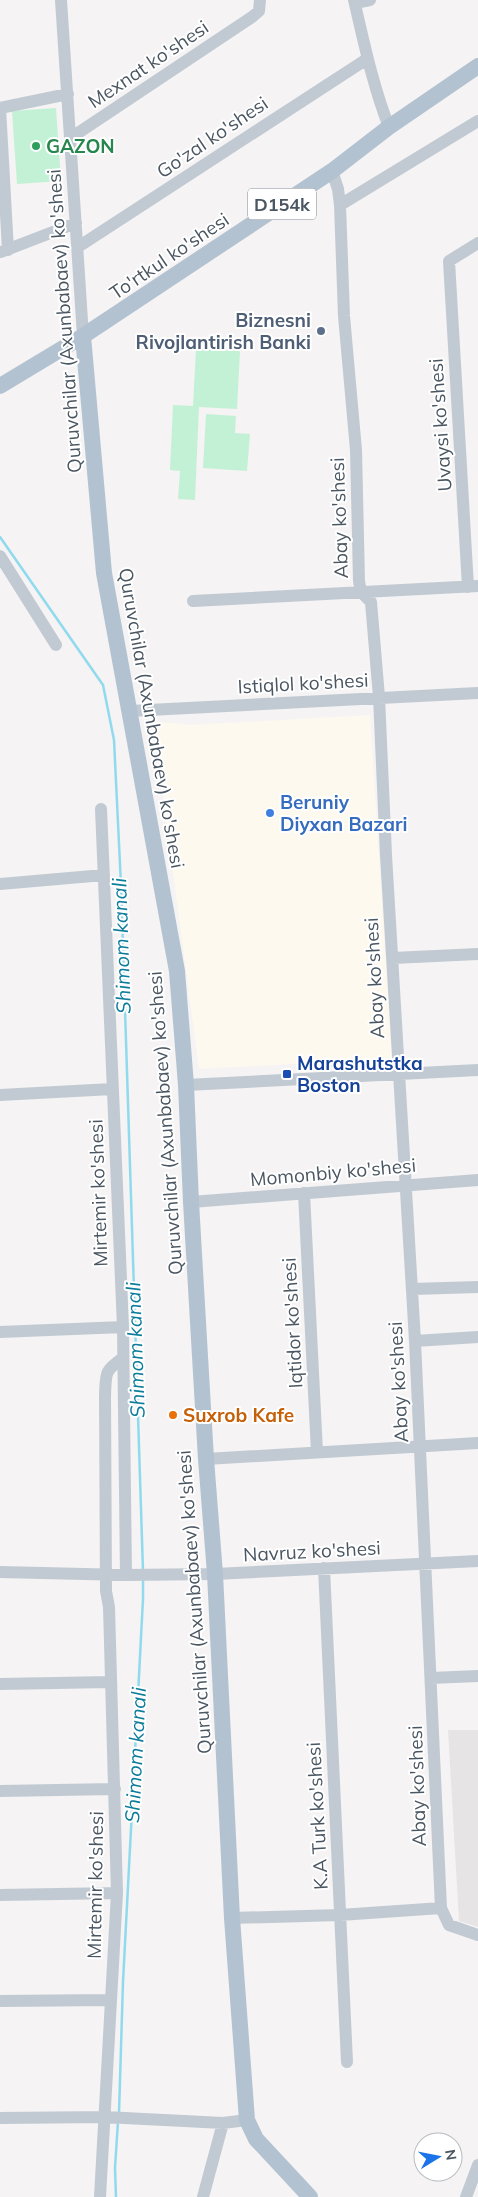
<svg xmlns="http://www.w3.org/2000/svg" width="478" height="2197" font-family="Mulish,sans-serif">
<rect width="100%" height="100%" fill="#f5f3f3"/>
<path fill="#fdf9ef" d="M370,715L392,1059L199,1069L153,721L190,725Z"/>
<path fill="#e6e4e5" d="M448,1730H478V1927L459,1921Z"/>
<path fill="#c3f1d5" d="M56,108L61,181L17,184L12,111Z
M196,349L240,351L237,409L199,407L195,500L178,499L180,471L170,470L173,405L193,406Z
M206,414L236,416L235,433L250,434L247,471L203,468Z"/>
<g fill="none" stroke-linecap="round" stroke-linejoin="round">
<path stroke="#90daee" stroke-width="2.5" d="M0,537L103,685L114,740L121,885L143,1571
M119,2113L123,1982L143,1599V1579
M116,2197L115,2168L118,2121"/>
<path stroke="#c1cad2" stroke-width="12" d="M61,0L83,336
M354,0C364,43 373,86 389,127
M355,3L370,0
M0,108L8,250
M0,108L68,94
M72,137L252,17L259,11L260,0
M332,171L338,189L340,205L344,316L356,450L359,581L361,592L371,602L379,697L386,855L415,1341L441,1908
M340,205L478,121
M78,247L367,59
M1,252L76,223
M0,556L56,645
M468,587L449,261L478,243
M193,601L478,586
M130,711L478,693
M101,809L123,1327L126,1575
M0,884L104,875
M393,958L478,954
M186,1085L478,1070
M0,1095L112,1089
M304,1193L317,1452
M191,1202L478,1180
M412,1289L478,1287
M0,1332L123,1327
M415,1341L478,1337
M206,1459L478,1443
M324,1568L347,2062
M0,1572L126,1575L215,1574L478,1561
M431,1678L478,1676
M0,1684L110,1682
M0,1791L115,1789
M0,1895L117,1893
M232,1918L340,1915L441,1908L449,1925L478,1935
M0,2001L110,2000
M0,2118L105,2117L223,2123L247,2120
M100,2197L117,1893L109,1607L106,1591L105,1396C106,1373 104,1371 123,1358
M203,2197L223,2123
M466,2197L478,2165"/>
<path stroke="#b3c2d1" stroke-width="16" d="M83,336L104,573L177,971L186,1085L191,1202L206,1459L215,1574L232,1918L247,2120L256,2139L310,2197
M0,386L83,336L332,171L389,127L478,66"/>
</g>
<circle fill="#2e9e5b" stroke="#fff" stroke-width="2" cx="36" cy="146" r="5"/>
<circle fill="#5c6f8a" stroke="#fff" stroke-width="2" cx="321" cy="331" r="5"/>
<circle fill="#3f7fe0" stroke="#fff" stroke-width="2" cx="270" cy="813" r="5"/>
<rect fill="#1a4fb4" stroke="#fff" stroke-width="2" x="282" y="1069" width="10" height="10" rx="2.5"/>
<circle fill="#e8710a" stroke="#fff" stroke-width="2" cx="173" cy="1415" r="5"/>
<g text-anchor="middle" dominant-baseline="central" stroke-width="4" stroke-linejoin="round" paint-order="stroke">
<rect fill="#fff" stroke="#808990" stroke-width="1" x="248" y="188.5" width="68" height="31" rx="4"/>
<g font-size="18" font-weight="bold" fill="#4a5661">
<text x="282" y="204">D154k</text>
</g>
<g font-size="19" fill="#4a5661" stroke="#fff">
<text transform="translate(148 64) rotate(-34)">Mexnat ko'shesi</text>
<text transform="translate(212 137) rotate(-34)">Go'zal ko'shesi</text>
<text transform="translate(169 256) rotate(-34)">To'rtkul ko'shesi</text>
<text transform="translate(64 321) rotate(-94)">Quruvchilar (Axunbabaev) ko'shesi</text>
<text transform="translate(440 425) rotate(-94)">Uvaysi ko'shesi</text>
<text transform="translate(339 518) rotate(-92)">Abay ko'shesi</text>
<text transform="translate(303 683) rotate(-3)">Istiqlol ko'shesi</text>
<text transform="translate(152 718) rotate(80)">Quruvchilar (Axunbabaev) ko'shesi</text>
<text transform="translate(374 978) rotate(-93)">Abay ko'shesi</text>
<text transform="translate(165 1123) rotate(-94)">Quruvchilar (Axunbabaev) ko'shesi</text>
<text transform="translate(333 1172) rotate(-5)">Momonbiy ko'shesi</text>
<text transform="translate(98 1193) rotate(-92)">Mirtemir ko'shesi</text>
<text transform="translate(292 1323) rotate(-93)">Iqtidor ko'shesi</text>
<text transform="translate(398 1382) rotate(-93)">Abay ko'shesi</text>
<text transform="translate(312 1551) rotate(-3)">Navruz ko'shesi</text>
<text transform="translate(194 1602) rotate(-94)">Quruvchilar (Axunbabaev) ko'shesi</text>
<text transform="translate(417 1786) rotate(-92)">Abay ko'shesi</text>
<text transform="translate(317 1816) rotate(-93)">K.A Turk ko'shesi</text>
<text transform="translate(95 1885) rotate(-89)">Mirtemir ko'shesi</text>
</g>
<g font-size="19" font-weight="bold" fill="#27864d" stroke="#fff" text-anchor="start">
<text x="46" y="146">GAZON</text>
</g>
<g font-size="19" font-weight="bold" fill="#4e5e75" stroke="#fff" text-anchor="end">
<text x="311" y="320">Biznesni<tspan x="311" dy="22">Rivojlantirish Banki</tspan></text>
</g>
<g font-size="19" font-weight="bold" fill="#366cbe" stroke="#fff" text-anchor="start">
<text x="280" y="802">Beruniy<tspan x="280" dy="22">Diyxan Bazari</tspan></text>
</g>
<g font-size="19" font-weight="bold" fill="#164399" stroke="#fff" text-anchor="start">
<text x="297" y="1063">Marashutstka<tspan x="297" dy="22">Boston</tspan></text>
</g>
<g font-size="19" font-weight="bold" fill="#c56008" stroke="#fff" text-anchor="start">
<text x="183" y="1415">Suxrob Kafe</text>
</g>
<g font-size="20" font-style="italic" fill="#0c7c9b" stroke="#fff">
<text transform="translate(121 946) rotate(-92)">Shimom kanali</text>
<text transform="translate(135 1350) rotate(-92)">Shimom kanali</text>
<text transform="translate(135 1755) rotate(-87)">Shimom kanali</text>
</g>
</g>
<g transform="translate(438 2157) rotate(80)"><circle r="24" fill="#ffffff" stroke="#b7bbc0"/>
<path d="M0-4L9 19L0 12L-9 19Z" fill="#1a73e8"/>
<text y="-8" font-size="14" font-weight="bold" text-anchor="middle" fill="#4a5661">N</text>
</g>
</svg>
